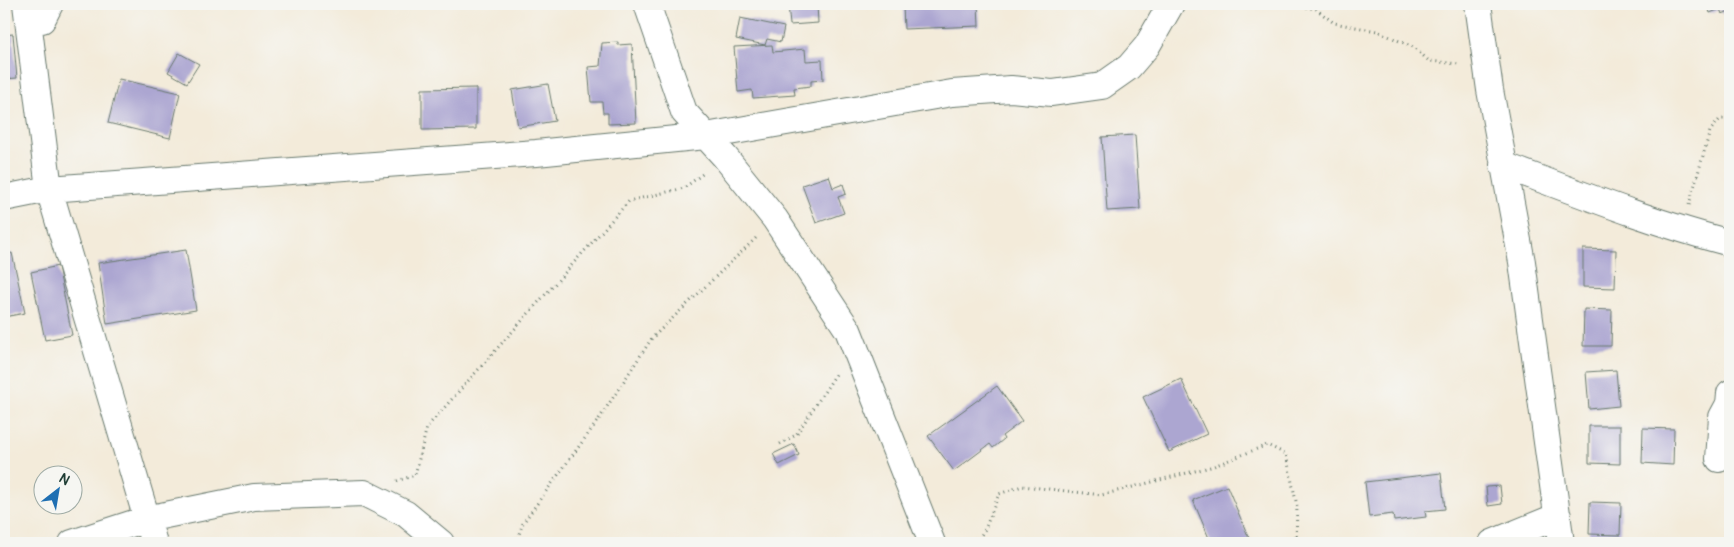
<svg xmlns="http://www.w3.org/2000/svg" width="1734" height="547" font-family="Pangolin,sans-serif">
<rect width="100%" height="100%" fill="#f6f6f2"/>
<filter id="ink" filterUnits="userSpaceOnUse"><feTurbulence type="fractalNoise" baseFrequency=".02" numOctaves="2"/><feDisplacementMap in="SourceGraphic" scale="10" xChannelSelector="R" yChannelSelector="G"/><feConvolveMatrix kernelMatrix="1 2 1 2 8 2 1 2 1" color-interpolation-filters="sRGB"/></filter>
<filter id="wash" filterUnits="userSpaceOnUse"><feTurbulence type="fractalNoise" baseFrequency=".0096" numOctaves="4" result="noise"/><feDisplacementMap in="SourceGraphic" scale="20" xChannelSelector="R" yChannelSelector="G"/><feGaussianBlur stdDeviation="1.12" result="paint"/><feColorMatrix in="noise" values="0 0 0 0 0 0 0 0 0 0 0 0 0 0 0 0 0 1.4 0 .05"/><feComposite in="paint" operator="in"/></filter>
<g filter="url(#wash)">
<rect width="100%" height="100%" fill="#f3ebda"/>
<g id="blocks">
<path fill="#aca6d1" d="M788,4H817L818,23L790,25Z
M925,4H978L979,26L904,29L903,5Z
M1707,4H1730V11L1722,14L1720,9L1710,13Z
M740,18L784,27L781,42L767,39L765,45L736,39Z
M13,34L17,78L4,79V35Z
M618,42V45L632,44L636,123L608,124V113H603L602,102H591L588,67L600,66L602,43Z
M772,45L773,52L805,49L806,61L822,60L823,80L811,81V86L794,88L795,95L753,98L752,90L738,92L734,47Z
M179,53L199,64L187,83L168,72Z
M119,79L180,93L170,138L108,123Z
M548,84L555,121L518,127L512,90Z
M476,88V129L422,130V89Z
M1135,135L1140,209L1107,211L1102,137Z
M829,176L833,188L843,184L846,194L838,197L844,213L816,223L802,185Z
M1583,249L1616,250L1615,288L1583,287Z
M186,250L196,310L107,324L98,263Z
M12,253L25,313L4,317V255Z
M58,266L72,335L45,340L31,272Z
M1584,309L1612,310L1611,346H1583Z
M1616,370L1619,406L1589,409L1586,372Z
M1181,379L1207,434L1169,452L1143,397Z
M997,386L1022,421L1002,436L1004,439L993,448L990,444L954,471L928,436Z
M1589,426H1620V464L1589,463Z
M1643,428L1674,429L1673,465L1642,463Z
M794,444L799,455L779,465L773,454Z
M1441,473L1445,509L1425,511L1426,517L1394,521L1393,514L1369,517L1365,482Z
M1227,486L1251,543H1211L1193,500Z
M1500,486L1502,504L1488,506L1486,487Z
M1590,502L1621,503L1620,535L1589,534Z"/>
</g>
</g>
<g filter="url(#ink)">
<use href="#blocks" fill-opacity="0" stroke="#697a6e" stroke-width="1"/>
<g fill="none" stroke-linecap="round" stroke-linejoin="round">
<defs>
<path id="minor" d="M26,4L49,189L154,543
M647,4L684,112L725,157L775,219L848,330L932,543
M1478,4L1490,90L1522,262L1561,543
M42,20L50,4
M1503,165C1578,193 1653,223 1730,243
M4,198L49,189L536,153L706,136L952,93L1011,89L1052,93L1102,86L1129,67L1147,46L1171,4
M1719,459L1722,417L1729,404L1730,393
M72,543L146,519L254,497L364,493L406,514L441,543
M1492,543L1558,516"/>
</defs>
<use href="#minor" stroke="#697a6e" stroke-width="28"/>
<path stroke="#697a6e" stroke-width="3" stroke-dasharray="1 4" stroke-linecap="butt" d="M1286,4L1316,9L1334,23L1377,31L1413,47L1429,61L1460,64
M1689,205L1710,131L1720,119H1730
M780,444L796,435L838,371
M397,481L415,475L427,427L629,201L684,188L705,172
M516,543L523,523L599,419L652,338L757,237
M976,543L985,529L999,494L1022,486L1102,495L1214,466L1267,445L1286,454L1297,506L1296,543"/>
<use href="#minor" stroke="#fff" stroke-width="26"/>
</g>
</g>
<rect width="1734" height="547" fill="none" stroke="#f6f6f2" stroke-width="20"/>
<g transform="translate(58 490) rotate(31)"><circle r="24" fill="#f6f6f2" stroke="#a0aca6"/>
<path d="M0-4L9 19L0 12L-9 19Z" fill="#1f6fb2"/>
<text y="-8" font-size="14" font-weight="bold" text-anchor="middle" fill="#1f3d34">N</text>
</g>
</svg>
